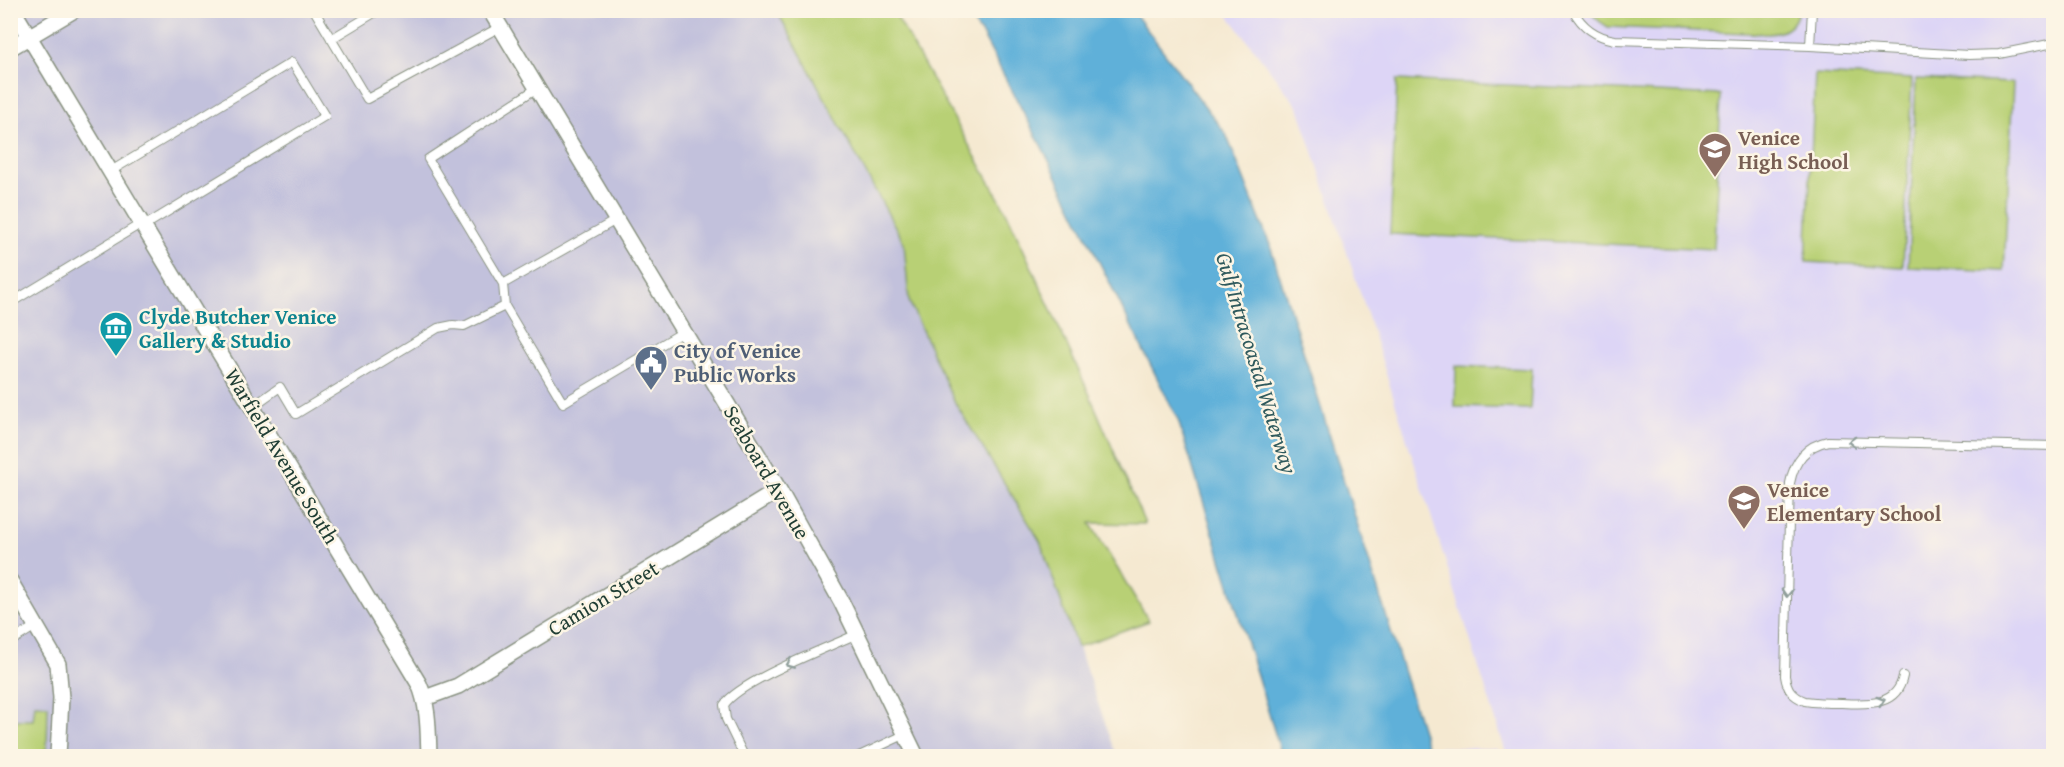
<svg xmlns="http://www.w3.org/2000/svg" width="2064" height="767" font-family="'Gentium Book Plus',serif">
<rect width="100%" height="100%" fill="#fcf5e5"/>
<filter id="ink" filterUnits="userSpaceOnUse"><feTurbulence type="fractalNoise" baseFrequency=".0167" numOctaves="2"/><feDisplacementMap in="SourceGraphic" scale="12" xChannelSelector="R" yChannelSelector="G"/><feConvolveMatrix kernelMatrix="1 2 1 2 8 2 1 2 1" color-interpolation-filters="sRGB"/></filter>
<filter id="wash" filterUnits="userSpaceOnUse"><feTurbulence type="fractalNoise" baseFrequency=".008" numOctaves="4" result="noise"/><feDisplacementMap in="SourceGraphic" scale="24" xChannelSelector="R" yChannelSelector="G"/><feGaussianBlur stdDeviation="1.35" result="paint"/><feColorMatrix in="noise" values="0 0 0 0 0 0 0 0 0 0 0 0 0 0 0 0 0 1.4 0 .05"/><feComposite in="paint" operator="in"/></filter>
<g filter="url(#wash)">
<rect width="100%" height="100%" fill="#f5e9d1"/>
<path fill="#ddd5f6" d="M1225,11H2053V756H1507L1364,304L1298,107Z
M1439,747L1497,749L1499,756H1441Z"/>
<path fill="#c2c1dc" d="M10,11H777L904,243L909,301L954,400L1040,541L1117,756H61L11,754Z"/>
<path fill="#b8d075" stroke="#6c8654" stroke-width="1.5" d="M893,10L1006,211L1088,391L1145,524L1090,523L1149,621L1077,647L1040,541L954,401L909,301L904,243L777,11Z
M1589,11H1798C1795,26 1785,33 1769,34L1608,27L1599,21Z
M1815,74L1912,79L1903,267L1806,262Z
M1916,79L2013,83L2004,271L1908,267Z
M1397,80L1721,95L1714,249L1390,234Z
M1456,366L1532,369L1530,409L1455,407Z
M35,704L48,705L47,747L43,755L11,756L13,720H33Z"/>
<path fill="#5eb0d9" stroke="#3e7686" stroke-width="1.5" d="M965,11H1133L1226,134L1270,245L1430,756H1282L1178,420L1043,149L983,36Z"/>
</g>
<g filter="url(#ink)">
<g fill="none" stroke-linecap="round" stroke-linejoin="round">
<defs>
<path id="service" d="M314,10L367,99L500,27
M1573,10C1582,27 1596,37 1615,40L1810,46L1969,55L1999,54L2054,43
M331,39L379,10
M1810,46L1812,10
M111,171L292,62L325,116L144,226
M616,220L503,284L505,306L563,403L683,332
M503,284L428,159L537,88
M10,288L17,299L142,223
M252,407L280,387L296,414L438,328L453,325L464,326L505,306
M10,642L37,625
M1903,676C1897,707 1867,704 1842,703C1830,703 1817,703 1805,701C1792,696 1787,689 1785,676L1790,483C1794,462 1805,446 1828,441L2054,446
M744,756L726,719L724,705C740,681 827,648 857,634
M859,756L906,734"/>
<path id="minor" d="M13,10L419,684C429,707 428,731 429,756
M490,10L779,490L841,601L916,756
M10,48L74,10
M10,581L58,664L61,698L58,756
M425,698L458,686L779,490"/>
</defs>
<use href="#service" stroke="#8a9382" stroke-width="10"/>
<use href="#minor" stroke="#8a9382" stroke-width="18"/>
<use href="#service" stroke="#fff" stroke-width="8"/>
<use href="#minor" stroke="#fff" stroke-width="15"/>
</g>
<defs><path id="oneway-chevron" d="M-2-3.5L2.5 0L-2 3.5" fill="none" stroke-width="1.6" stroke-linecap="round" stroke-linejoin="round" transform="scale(1.5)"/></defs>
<g stroke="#8f9e9a">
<use href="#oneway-chevron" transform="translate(1852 442) rotate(-178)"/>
<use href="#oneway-chevron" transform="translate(1787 593) rotate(92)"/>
<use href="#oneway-chevron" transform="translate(790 664) rotate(157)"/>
<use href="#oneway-chevron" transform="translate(1881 701) rotate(-18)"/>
</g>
</g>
<defs>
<symbol id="school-pin" viewBox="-11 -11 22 30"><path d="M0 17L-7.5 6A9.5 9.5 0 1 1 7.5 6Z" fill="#8d6e63" stroke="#fcf5e5"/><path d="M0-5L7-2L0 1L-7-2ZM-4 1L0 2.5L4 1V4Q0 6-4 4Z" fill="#fff"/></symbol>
<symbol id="museum-pin" viewBox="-11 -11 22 30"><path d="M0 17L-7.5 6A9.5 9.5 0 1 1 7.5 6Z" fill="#0f9aa8" stroke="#fcf5e5"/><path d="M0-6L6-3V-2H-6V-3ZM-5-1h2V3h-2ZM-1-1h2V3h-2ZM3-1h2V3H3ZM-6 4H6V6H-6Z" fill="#fff"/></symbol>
<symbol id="civic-pin" viewBox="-11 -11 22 30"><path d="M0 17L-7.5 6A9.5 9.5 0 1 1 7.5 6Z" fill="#5c6f8a" stroke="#fcf5e5"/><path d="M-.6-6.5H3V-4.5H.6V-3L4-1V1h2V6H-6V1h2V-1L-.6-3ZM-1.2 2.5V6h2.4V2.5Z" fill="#fff"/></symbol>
</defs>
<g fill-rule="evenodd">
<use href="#school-pin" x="1696" y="130" width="38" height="52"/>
<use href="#museum-pin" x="97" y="309" width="38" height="52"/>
<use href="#civic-pin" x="632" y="343" width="38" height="52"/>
<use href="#school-pin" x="1725" y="482" width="38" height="52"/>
</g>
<g text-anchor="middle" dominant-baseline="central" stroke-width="5" stroke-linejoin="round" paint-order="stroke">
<g font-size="21" font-weight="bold" fill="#785e54" stroke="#fcf5e5" text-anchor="start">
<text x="1738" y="137">Venice<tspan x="1738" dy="24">High School</tspan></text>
<text x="1767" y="489">Venice<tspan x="1767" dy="24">Elementary School</tspan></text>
</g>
<g font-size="21" font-weight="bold" fill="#0d838f" stroke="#fcf5e5" text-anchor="start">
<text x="139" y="316">Clyde Butcher Venice<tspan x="139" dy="24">Gallery &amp; Studio</tspan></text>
</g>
<g font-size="21" font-weight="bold" fill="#4e5e75" stroke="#fcf5e5" text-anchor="start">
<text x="674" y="350">City of Venice<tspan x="674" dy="24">Public Works</tspan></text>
</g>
<g font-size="21" fill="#1f3d34" stroke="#fcf5e5">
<text transform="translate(282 456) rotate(59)">Warfield Avenue South</text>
<text transform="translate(767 472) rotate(60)">Seaboard Avenue</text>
<text transform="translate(603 598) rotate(-31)">Camion Street</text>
</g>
<g font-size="22" font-style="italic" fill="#2f5a5d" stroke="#fcf5e5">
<text transform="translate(1257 363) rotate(73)">Gulf Intracoastal Waterway</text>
</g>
</g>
<rect width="2064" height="767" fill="none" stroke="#fcf5e5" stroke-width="36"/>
</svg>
